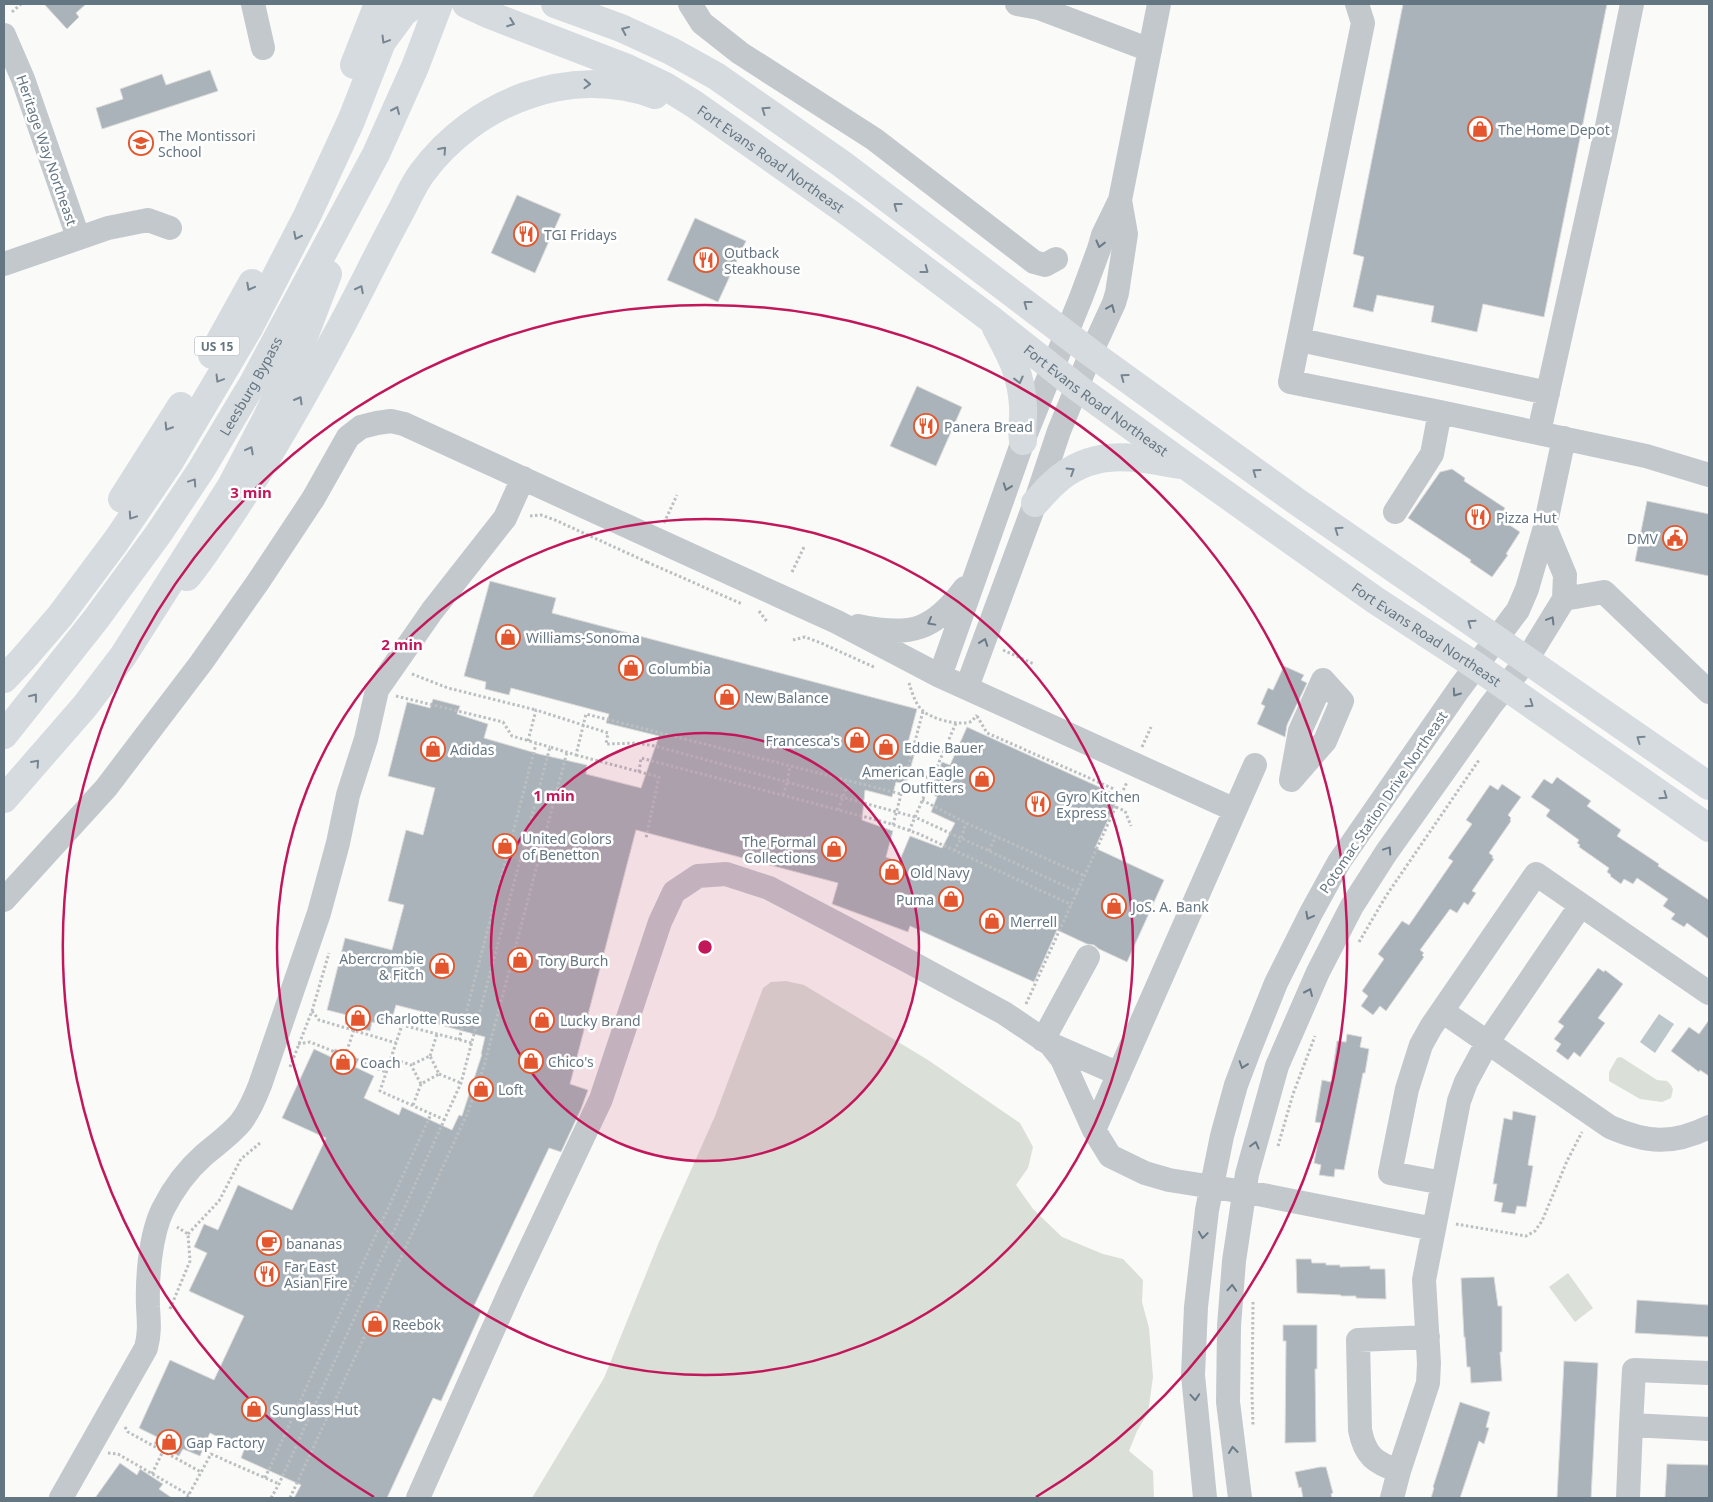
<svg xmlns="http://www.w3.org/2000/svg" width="1713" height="1502" font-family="'Noto Sans',sans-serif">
<rect width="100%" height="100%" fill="#fafaf8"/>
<path fill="#dadfd7" d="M786,981L804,985L928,1060L1020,1123L1033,1147L1028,1168L1016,1185L1033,1209L1062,1237L1103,1254L1123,1259L1143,1280L1142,1302L1149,1328L1153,1377L1148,1413L1137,1431L1129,1451L1153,1471L1154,1498H532L604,1378L659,1242L715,1116L763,988L771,982Z
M1621,1057L1657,1080L1667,1081L1671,1085L1673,1089L1671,1098L1662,1102L1640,1099L1609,1081V1072L1617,1058Z
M1568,1273L1593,1308L1575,1322L1549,1287Z"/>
<path fill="#bbc7cb" d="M1659,1014L1674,1024L1655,1053L1640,1042Z"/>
<path fill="#aab3b9" stroke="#dcdcda" d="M44,4H86L76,13L79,17L67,29Z
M1403,4H1607L1544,317L1483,304L1477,332L1431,322L1434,306L1377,295L1373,312L1353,307L1364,257L1353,254Z
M210,70L218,91L102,129L96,108L123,99L120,89L162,74L166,85Z
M517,195L561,214L535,273L491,253Z
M695,218L746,241L718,302L667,280Z
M917,386L962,407L936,466L890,446Z
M1452,469L1465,478L1464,481L1505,508L1499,518L1520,532L1506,554L1508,555L1492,577L1470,562L1471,560L1408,518L1440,472Z
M1647,501L1709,514V576L1635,561Z
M490,581L556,598L552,613L917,709L906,750L915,752L906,784L896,782L892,797L865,790L862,820L893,831L886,857L899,862L910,836L942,848L955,823L931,812L937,797L929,792L942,762L950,765L967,727L1119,796L1095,848L1164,880L1127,962L1099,949L1094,945L1087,944L1057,930L1034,982L910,926L908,932L832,904L838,883L636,830L570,1084L588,1090L581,1109L561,1152L549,1148L473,1308L481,1312L441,1401L433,1398L387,1498H294L301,1485L241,1458L244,1450L210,1433L200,1456L183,1449L179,1456L154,1444L157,1437L139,1428L170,1360L214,1380L244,1316L189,1291L207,1253L194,1247L204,1224L218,1230L238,1185L292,1210L326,1138L282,1118L314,1049L331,1057L335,1049L359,1059L355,1067L374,1076L364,1098L399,1115L402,1107L452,1130L459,1115L462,1116L482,1054H481L485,1037L433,1023L435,1015L396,1005L390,1026L372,1022L370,1031L345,1024L347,1015L327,1010L345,938L392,950L404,905L388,901L406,830L423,835L435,788L388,776L407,702L430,708L433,699L460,706L457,714L488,724L484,738L539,754L587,765L586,774L641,788L659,736L606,723L609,714L511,688L509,695L485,689L486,682L464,676Z
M1284,666L1304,675L1301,680L1307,683L1287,725L1285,737L1257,724L1265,706L1261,704L1268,688L1273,690Z
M1557,777L1591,801L1587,806L1621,830L1617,836L1659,864L1658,866L1709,900V939L1687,923L1684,927L1671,919L1675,914L1663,906L1668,899L1637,878L1633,884L1624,879L1621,884L1610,876L1611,875L1607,872L1609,868L1579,847L1580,845L1577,843L1579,840L1546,816L1550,810L1531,797L1544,779L1552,784Z
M1502,784L1521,797L1508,815L1511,818L1510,820L1511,821L1489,853L1493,856L1492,858L1494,859L1472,891L1476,893L1468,905L1464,902L1457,913L1450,909L1420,950L1424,953L1422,955L1424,957L1386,1011L1380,1006L1373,1015L1361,1006L1368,996L1362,991L1384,959L1378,954L1402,921L1409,925L1453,861L1448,858L1472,824L1466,820L1490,785L1498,790Z
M1598,968L1604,972L1605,970L1623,984L1598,1018L1605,1023L1580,1057L1574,1052L1568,1060L1556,1051L1561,1044L1554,1039L1564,1026L1558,1022Z
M1709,1020V1076L1700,1070L1699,1072L1671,1051L1689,1027L1699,1034Z
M1347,1034L1362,1037L1360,1047L1369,1049L1365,1073H1363L1344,1170L1335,1169L1334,1177L1319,1175L1321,1165L1314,1163L1321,1123L1315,1122L1322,1080L1331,1082L1337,1041L1346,1042Z
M1513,1111L1536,1116L1528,1165L1533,1166L1526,1207L1517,1206L1515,1214L1501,1212L1503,1203L1494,1201L1497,1184H1493L1504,1118L1512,1120Z
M1296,1259H1311L1312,1263H1326V1265H1340V1267L1370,1266V1269H1385L1386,1299L1356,1298V1296H1341V1295L1297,1293Z
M1494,1277L1498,1306H1502V1352H1500L1502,1381L1471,1383L1470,1367H1467L1465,1337H1464L1461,1278Z
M1637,1300L1709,1305V1337L1635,1333Z
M1283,1325H1317V1369H1315L1316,1442L1285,1443L1286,1341H1283Z
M1564,1361L1598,1363L1591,1498H1557Z
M1460,1402L1490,1412L1486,1427L1489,1428L1484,1444L1479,1441L1460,1498H1431L1434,1488L1433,1487Z
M120,1463L137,1475L140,1469L163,1484L159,1489L172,1498H95Z
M1667,1464L1709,1465V1498H1665Z
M1320,1467H1326L1333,1493L1331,1494L1332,1498H1303L1301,1487L1299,1488L1295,1472Z"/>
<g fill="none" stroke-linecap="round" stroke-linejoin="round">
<path stroke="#bbbfc2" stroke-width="3" stroke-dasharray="2.5 2.5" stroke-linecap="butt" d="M12,12L21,4
M530,516L541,515L555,520L647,562
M664,523L677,495
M647,562L742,604
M792,572L805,545
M759,611L768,623
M793,640L805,637L821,643L876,668
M1003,650L1034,664
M412,674L448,688L536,710
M909,683C912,692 915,704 923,711C932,719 961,727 972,721C974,719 975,717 977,715
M396,696L503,722L512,736L550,747
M977,716L987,733L1114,789L1122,794
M528,741L536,710L608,733L606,744L636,743L655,746L915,817L1078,892
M914,743L944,750
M1142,747L1151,727
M576,755L659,777L646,838
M907,770L931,779
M639,772L641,758L888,823L919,834L1072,905
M783,795L787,783L790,766
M922,800L966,823L1085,876
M1116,807L1125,811L1131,826
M838,810L849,781
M893,825L923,711
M909,831L956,723
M954,851L961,839L966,823
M989,851L996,836
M1359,942L1386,896L1479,760
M1026,1004L1127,782
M312,1011L319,1020L396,1043
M459,1040L536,744
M298,1044L310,1042L386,1072
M345,1056L354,1030
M430,1056L437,1034
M391,1058L411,1065L421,1084L439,1074L430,1056L411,1065
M290,1067L312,1011L329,953
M439,1074L461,1083
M413,1105L421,1084
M445,1120L380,1091L402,1025L472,1043
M1278,1146L1293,1094L1315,1036
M1456,1224L1526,1236L1535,1231L1542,1221L1567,1161L1582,1132
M188,1234L219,1201L241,1159L260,1143
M1253,1302L1252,1394L1253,1426
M170,1309L190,1261L188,1234L177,1227
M125,1427L128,1432L201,1472
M108,1453L118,1454L189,1495
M152,1474L163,1451
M265,1478L431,1114
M187,1498L211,1454L279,1484
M271,1498L279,1484L461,1083L550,747L576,755L586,714L901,794
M290,1498L468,1112L484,1066L567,752"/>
<path stroke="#c3c8cc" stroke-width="24" d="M253,4L263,48
M690,4L702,23L740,53L874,139L1034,262L1045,265L1056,259
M1017,4L1039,8L1150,50
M1357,4L1363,23L1290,382L1440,412L1646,456L1709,475
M4,35L23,79L78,237
M4,264L108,228L148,220L170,228
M1300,340L1548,393
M1539,432L1606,131L1632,4
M1395,512L1432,454L1440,412
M1564,599L1604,592L1709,692
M858,626C911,637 933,631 965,588
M940,676L1023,441L1082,295L1099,249L1103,235L1120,200L1159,4
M1323,680L1342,701L1325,741L1291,780L1300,731Z
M967,687L1035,503L1059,431L1091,353L1114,303L1117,293L1126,234L1120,200
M1255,765L1094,1130L1110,1156L1145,1173L1169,1180L1263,1195L1434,1229L1459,1101L1466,1082L1487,1043L1581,905
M4,900L106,788L201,663L258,582L313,499L348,437L361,427L377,423L391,421L404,424L782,597L837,622L940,676L1235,810
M1442,1011L1610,1127C1647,1143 1672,1145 1709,1127
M1043,1040L1088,957
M1050,1044L1119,1074
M1443,1183L1390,1173L1407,1089L1421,1045L1431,1027L1536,874L1709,993
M1709,1373L1634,1370L1631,1425L1709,1429
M1399,1471C1375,1463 1365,1456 1360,1430L1358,1340L1428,1337
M61,1498L146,1348C150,1333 149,1323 148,1307C147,1279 150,1235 163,1209C173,1189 187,1170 204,1155C217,1144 230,1135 241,1122C250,1110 255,1098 260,1085L319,913L338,843L348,795L366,739L377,690L432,611L505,518L523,478
M418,1498L512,1287L601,1099L660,922L674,892L698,876L726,874L769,888L910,962L1004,1013L1050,1044L1062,1059L1094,1130
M1205,1498L1193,1375L1196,1307L1207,1210L1222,1136L1236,1085L1250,1048L1276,983L1311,913L1339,862L1459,689L1518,610L1527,589L1545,527L1564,438
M1240,1498L1228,1402L1229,1326L1234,1261L1247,1174L1277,1066L1318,972L1352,906L1386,853L1491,705L1526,661L1564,599L1565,575L1545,527
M1392,1498L1399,1471L1428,1383L1429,1363L1424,1280L1434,1229
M1628,1498L1631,1425"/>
<g stroke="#d6dbdf" stroke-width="28">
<path id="s1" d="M466,4L490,15L625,67L665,86L694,104L852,215L992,320L1078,388L1186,466L1375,600L1476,666L1709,828"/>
<path d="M555,4L621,28L671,51L716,76L842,164L1091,353L1296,501L1709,786"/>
<path d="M996,328C1011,356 1021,373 1023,406C1024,417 1021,430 1023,441"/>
<path d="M1035,503C1041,497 1047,489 1054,483C1092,447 1134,457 1180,465"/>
<path d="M187,577C199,563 209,547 220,531C263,468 301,401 337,334C359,294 378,253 400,213C407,200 413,185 422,173C474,102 570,64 655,95"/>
</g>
<g stroke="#d6dbdf" stroke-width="28">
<path d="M354,65L378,4"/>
<path d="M212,355L252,283"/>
<path d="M122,499L181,406"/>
<path d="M4,679L23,659L60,616L116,541L169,463L249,328L307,216L351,121L382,42L404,12L416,4"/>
<path id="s2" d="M4,735L96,619L159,533L201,470L253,383L376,154L415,67L439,4"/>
<path d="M4,799L85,706L123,656L231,486L266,419L300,347L328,274"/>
</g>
</g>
<defs><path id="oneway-chevron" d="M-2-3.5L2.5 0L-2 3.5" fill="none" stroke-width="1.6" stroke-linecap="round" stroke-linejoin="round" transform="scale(1.25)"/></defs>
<g stroke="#768591">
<use href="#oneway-chevron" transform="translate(511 23) rotate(21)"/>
<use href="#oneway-chevron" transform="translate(625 30) rotate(-156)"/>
<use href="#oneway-chevron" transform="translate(385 40) rotate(121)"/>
<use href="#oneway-chevron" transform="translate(587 84) rotate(2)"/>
<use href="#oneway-chevron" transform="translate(396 110) rotate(-66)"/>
<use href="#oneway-chevron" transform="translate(765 110) rotate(-145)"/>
<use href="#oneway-chevron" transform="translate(443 150) rotate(-48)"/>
<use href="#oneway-chevron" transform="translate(897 206) rotate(-143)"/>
<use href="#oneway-chevron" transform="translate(297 236) rotate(117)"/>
<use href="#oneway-chevron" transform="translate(925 270) rotate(37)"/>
<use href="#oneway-chevron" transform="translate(250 287) rotate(118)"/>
<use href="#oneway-chevron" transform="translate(360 289) rotate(-63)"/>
<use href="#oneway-chevron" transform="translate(1027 304) rotate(-143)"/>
<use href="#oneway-chevron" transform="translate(1124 377) rotate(-144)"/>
<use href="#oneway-chevron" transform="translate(219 379) rotate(121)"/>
<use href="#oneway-chevron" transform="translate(1019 380) rotate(76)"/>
<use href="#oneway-chevron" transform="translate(299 400) rotate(-60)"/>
<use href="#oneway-chevron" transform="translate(168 427) rotate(122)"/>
<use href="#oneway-chevron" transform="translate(250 450) rotate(-62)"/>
<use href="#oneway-chevron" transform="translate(1071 471) rotate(-32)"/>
<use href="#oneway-chevron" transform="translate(1256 472) rotate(-144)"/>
<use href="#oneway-chevron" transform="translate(193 482) rotate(-56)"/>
<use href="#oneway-chevron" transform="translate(132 516) rotate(124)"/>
<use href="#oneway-chevron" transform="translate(1338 530) rotate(-145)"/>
<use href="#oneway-chevron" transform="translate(1471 623) rotate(-145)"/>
<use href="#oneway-chevron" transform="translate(34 697) rotate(-52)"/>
<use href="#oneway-chevron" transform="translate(1530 704) rotate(34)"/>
<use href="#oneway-chevron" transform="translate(1640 739) rotate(-145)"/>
<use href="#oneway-chevron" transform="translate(36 763) rotate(-48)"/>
<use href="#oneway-chevron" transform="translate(1664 796) rotate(35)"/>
</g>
<g stroke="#6a7a87">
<use href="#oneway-chevron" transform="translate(1100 244) rotate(104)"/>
<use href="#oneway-chevron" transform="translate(1111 308) rotate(-67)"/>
<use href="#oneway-chevron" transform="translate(1007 487) rotate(110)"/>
<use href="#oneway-chevron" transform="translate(1551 620) rotate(-59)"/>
<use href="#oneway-chevron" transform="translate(931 622) rotate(151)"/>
<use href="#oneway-chevron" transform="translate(984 642) rotate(-70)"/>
<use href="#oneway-chevron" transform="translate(1456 693) rotate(125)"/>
<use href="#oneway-chevron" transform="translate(1388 850) rotate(-56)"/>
<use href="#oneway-chevron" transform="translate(1309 916) rotate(118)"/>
<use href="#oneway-chevron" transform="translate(1309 992) rotate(-66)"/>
<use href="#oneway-chevron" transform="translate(1243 1065) rotate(109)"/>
<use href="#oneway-chevron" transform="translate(1255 1145) rotate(-75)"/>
<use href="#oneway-chevron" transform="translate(1203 1235) rotate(98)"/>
<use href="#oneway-chevron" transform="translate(1232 1288) rotate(-86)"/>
<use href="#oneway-chevron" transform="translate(1195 1397) rotate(86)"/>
<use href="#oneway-chevron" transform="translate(1233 1450) rotate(-96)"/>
</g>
<circle cx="705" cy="947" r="214" fill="#c2185b" fill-opacity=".12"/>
<g fill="none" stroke="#c2185b" stroke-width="2.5">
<circle cx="705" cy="947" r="214"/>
<circle cx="705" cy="947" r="428"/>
<path d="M374 1497A642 642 0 1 1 1036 1497"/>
</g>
<defs>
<symbol id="shop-ring" viewBox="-11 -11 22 22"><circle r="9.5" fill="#fff" stroke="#e4572e" stroke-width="1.5"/><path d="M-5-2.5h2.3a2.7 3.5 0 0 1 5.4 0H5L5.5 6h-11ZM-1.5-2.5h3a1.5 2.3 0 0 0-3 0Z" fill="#e4572e"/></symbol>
<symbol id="school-ring" viewBox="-11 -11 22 22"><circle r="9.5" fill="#fff" stroke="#e4572e" stroke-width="1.5"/><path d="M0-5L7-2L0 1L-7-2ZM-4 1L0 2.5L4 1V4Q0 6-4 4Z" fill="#e4572e"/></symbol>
<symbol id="restaurant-ring" viewBox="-11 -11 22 22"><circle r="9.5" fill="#fff" stroke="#e4572e" stroke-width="1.5"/><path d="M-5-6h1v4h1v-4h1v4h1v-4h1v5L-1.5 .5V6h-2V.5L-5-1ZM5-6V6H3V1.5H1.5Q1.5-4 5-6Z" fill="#e4572e"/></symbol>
<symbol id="civic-ring" viewBox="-11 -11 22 22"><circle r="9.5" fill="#fff" stroke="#e4572e" stroke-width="1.5"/><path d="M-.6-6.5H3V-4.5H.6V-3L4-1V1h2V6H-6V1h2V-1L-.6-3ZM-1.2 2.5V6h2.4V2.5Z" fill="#e4572e"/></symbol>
<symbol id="cafe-ring" viewBox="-11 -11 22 22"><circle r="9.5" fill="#fff" stroke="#e4572e" stroke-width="1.5"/><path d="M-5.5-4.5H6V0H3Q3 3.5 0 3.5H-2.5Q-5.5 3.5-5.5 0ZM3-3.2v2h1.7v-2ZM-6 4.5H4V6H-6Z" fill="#e4572e"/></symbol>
</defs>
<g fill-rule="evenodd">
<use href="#shop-ring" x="1466" y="115" width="28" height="28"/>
<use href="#school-ring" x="127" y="129" width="28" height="28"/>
<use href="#restaurant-ring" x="512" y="220" width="28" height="28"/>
<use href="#restaurant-ring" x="692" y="246" width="28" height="28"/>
<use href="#restaurant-ring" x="912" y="412" width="28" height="28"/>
<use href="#restaurant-ring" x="1464" y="503" width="28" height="28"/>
<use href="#civic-ring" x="1661" y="524" width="28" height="28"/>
<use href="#shop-ring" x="494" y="623" width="28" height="28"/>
<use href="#shop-ring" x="617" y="654" width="28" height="28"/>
<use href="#shop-ring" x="713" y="683" width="28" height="28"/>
<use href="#shop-ring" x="843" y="726" width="28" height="28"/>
<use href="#shop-ring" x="872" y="733" width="28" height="28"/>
<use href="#shop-ring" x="419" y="735" width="28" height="28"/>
<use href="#shop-ring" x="968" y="765" width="28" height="28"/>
<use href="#restaurant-ring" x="1024" y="790" width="28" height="28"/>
<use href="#shop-ring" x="491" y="832" width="28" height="28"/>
<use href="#shop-ring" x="820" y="835" width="28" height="28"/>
<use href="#shop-ring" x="878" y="858" width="28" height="28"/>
<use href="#shop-ring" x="937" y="885" width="28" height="28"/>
<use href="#shop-ring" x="1100" y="892" width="28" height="28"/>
<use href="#shop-ring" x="978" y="907" width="28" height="28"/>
<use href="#shop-ring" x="506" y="946" width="28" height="28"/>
<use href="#shop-ring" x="428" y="952" width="28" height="28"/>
<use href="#shop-ring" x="344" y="1004" width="28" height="28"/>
<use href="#shop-ring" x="528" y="1006" width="28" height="28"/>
<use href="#shop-ring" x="517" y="1047" width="28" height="28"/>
<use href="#shop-ring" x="329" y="1048" width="28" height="28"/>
<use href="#shop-ring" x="467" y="1075" width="28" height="28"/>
<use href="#cafe-ring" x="255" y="1229" width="28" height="28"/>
<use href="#restaurant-ring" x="253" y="1260" width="28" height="28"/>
<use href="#shop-ring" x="361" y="1310" width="28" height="28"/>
<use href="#shop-ring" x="240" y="1395" width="28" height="28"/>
<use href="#shop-ring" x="155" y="1428" width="28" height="28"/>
</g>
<g text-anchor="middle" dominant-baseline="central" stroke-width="5" stroke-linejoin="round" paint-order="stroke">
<rect fill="#fff" stroke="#939fa8" stroke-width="1" x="194.5" y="336.5" width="45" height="19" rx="4"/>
<g font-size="12" font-weight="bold" fill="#657683">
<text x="217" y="346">US 15</text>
</g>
<g font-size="14" fill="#657683" stroke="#fff" text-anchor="start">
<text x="1498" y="129">The Home Depot</text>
<text x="158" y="135">The Montissori<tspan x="158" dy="16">School</tspan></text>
<text x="544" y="234">TGI Fridays</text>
<text x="724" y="252">Outback<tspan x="724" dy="16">Steakhouse</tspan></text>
<text x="944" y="426">Panera Bread</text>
<text x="1496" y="517">Pizza Hut</text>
<text x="1658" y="538" text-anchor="end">DMV</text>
<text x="526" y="637">Williams-Sonoma</text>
<text x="648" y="668">Columbia</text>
<text x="744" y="697">New Balance</text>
<text x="840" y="740" text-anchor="end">Francesca's</text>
<text x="904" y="747">Eddie Bauer</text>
<text x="450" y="749">Adidas</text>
<text x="964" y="771" text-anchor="end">American Eagle<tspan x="964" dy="16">Outfitters</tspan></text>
<text x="1056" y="796">Gyro Kitchen<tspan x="1056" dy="16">Express</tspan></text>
<text x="522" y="838">United Colors<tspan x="522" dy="16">of Benetton</tspan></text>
<text x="816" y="841" text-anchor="end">The Formal<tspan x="816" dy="16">Collections</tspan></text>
<text x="910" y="872">Old Navy</text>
<text x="934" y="899" text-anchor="end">Puma</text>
<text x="1132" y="906">JoS. A. Bank</text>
<text x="1010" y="921">Merrell</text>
<text x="424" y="958" text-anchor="end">Abercrombie<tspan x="424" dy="16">&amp; Fitch</tspan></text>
<text x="538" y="960">Tory Burch</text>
<text x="376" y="1018">Charlotte Russe</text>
<text x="560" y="1020">Lucky Brand</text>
<text x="548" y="1061">Chico's</text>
<text x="360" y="1062">Coach</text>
<text x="498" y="1089">Loft</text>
<text x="286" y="1243">bananas</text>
<text x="284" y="1266">Far East<tspan x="284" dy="16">Asian Fire</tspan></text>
<text x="392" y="1324">Reebok</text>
<text x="272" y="1409">Sunglass Hut</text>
<text x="186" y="1442">Gap Factory</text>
</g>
<g font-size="14" fill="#657683" stroke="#fff">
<text transform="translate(47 150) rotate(71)">Heritage Way Northeast</text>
<text stroke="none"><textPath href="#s1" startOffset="344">Fort Evans Road Northeast</textPath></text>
<text stroke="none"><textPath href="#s2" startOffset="428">Leesburg Bypass</textPath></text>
<text stroke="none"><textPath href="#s1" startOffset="749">Fort Evans Road Northeast</textPath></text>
<text stroke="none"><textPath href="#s1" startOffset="1154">Fort Evans Road Northeast</textPath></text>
<text transform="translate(1383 802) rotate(-56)">Potomac Station Drive Northeast</text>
</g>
</g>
<circle cx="705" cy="947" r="8" fill="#c2185b" stroke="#fff" stroke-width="2.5"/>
<g font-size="15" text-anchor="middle" font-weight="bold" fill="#c2185b" stroke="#fff" stroke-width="5" stroke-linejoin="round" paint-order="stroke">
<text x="251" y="498">3 min</text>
<text x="402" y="650">2 min</text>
<text x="554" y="801">1 min</text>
</g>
<rect width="1713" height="1502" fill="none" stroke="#657683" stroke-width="10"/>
</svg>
